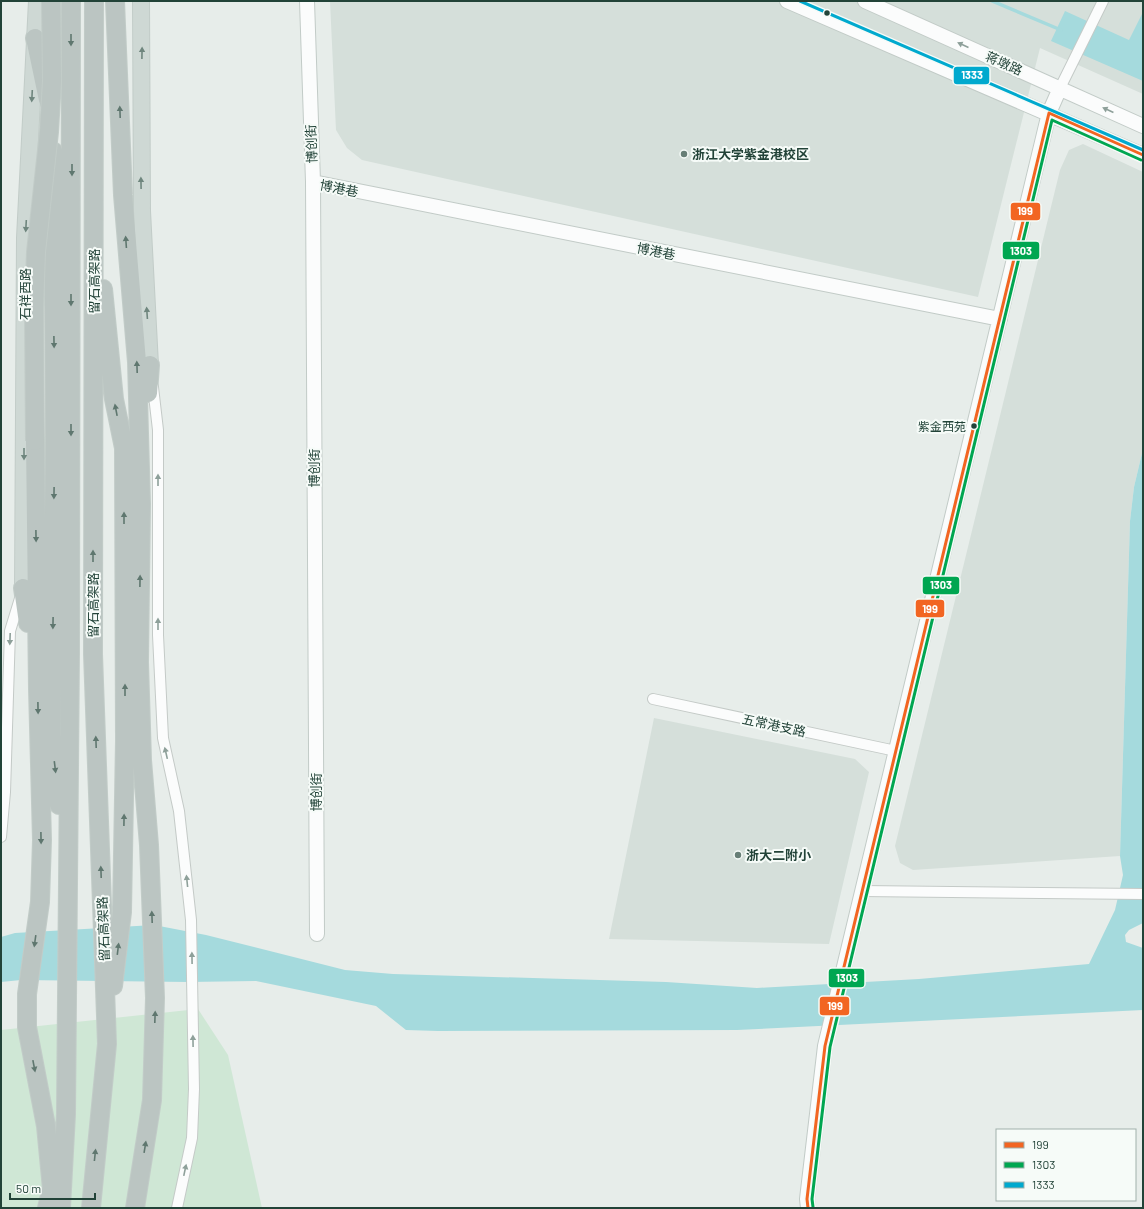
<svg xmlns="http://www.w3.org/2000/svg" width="1144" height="1209" font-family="Barlow,'Noto Sans SC',sans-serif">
<rect width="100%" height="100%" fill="#e7edea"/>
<path fill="#d5dfda" d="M330,1H1143V94L1040,48L978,297L362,160L347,148L336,130Z
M1083,144L1143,172V449L1134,487L1130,521L1120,856L913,870L900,863L895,846L1060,170L1069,150Z
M654,718L855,759L869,772L829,944L609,939Z"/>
<path fill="#cfe7d5" d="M198,1009L228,1055L262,1208H1V1030Z"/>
<path fill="#a5dadd" d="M1065,11L1129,40L1143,12V81L1051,41Z
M1143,449V923L1129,930L1125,935L1126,942L1143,948V1010L737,1030L438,1031L406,1030L376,1006L256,981L188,982L21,980L1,982V937L15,933L154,925L206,935L345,970L393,974L666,982L757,988L919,979L1089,964L1115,910L1123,875L1120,856L1130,521L1134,487Z"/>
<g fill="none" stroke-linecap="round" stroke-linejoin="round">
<path stroke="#a5dadd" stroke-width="3.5" d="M992,1L1061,30"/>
<defs>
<path id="street" d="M1060,88L1103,1
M153,387L158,430V635L163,738L179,811L191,920L194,1089L192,1138L177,1208
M653,699L896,751
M1,837L5,792L10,631L21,595
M862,891L1143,894"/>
<path id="secondary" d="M307,1L313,182L317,934
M787,1L1143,155
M865,1L1143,126
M313,182L1000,319
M808,1208L807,1199L825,1046L1049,113L1060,88"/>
<path id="primary" d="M141,1L142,211L150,365
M23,588L25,238L37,1"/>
<path id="highway" d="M115,1L123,195L137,362L141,504L139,662L142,760L149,845L155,998L152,1100L135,1208
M35,38L48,100
M53,151L55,440L51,735L59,805
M103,289L114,399L124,448L125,741L122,912L113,986
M148,393L150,365
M35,441L38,689L42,840L40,902L27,994V1027L46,1126L52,1189
M23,588L28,623
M47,1208L53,1183
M61,1208L66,1114L70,652L71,1
M91,1208L107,1044L93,654L94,1"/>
</defs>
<use href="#street" stroke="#c4cac7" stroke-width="12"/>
<use href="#secondary" stroke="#c2cbc7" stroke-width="16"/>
<use href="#primary" stroke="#c2ccc8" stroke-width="18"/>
<use href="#highway" stroke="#c2ccc8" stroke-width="20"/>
<use href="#street" stroke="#fbfcfc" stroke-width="10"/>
<use href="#secondary" stroke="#fbfcfc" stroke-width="14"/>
<use href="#primary" stroke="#ced8d4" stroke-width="16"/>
<use href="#highway" stroke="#bbc5c2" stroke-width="18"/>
<defs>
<path id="highway-bridge" d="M35,441L34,308L36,252L49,132L52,81L51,1"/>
</defs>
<use href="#highway-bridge" stroke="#c2ccc8" stroke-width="20" stroke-linecap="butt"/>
<use href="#highway-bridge" stroke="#bbc5c2" stroke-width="18"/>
<defs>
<path id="bus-1" d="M808,1208L807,1199L825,1046L1049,113L1143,155"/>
<path id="bus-2" d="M813,1207L812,1199L830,1047L1052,120L1141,160"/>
<path id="bus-3" d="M800,1L1143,150"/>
</defs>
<use href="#bus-1" stroke="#f6fbf8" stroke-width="6"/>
<use href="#bus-2" stroke="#f6fbf8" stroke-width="6"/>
<use href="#bus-3" stroke="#f6fbf8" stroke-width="6"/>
<use href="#bus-1" stroke="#f26522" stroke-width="3"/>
<use href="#bus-2" stroke="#00a651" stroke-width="3"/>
<use href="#bus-3" stroke="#00a9ce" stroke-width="3"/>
</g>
<defs><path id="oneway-solid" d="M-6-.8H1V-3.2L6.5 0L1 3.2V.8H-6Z"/></defs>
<g fill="#5f776f">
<use href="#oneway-solid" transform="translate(71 40) rotate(90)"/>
<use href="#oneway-solid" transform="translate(120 112) rotate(-92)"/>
<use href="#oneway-solid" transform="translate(72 170) rotate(90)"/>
<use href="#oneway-solid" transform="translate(126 242) rotate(-94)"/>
<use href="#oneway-solid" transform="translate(71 300) rotate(90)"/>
<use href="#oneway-solid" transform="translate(54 342) rotate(89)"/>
<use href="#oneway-solid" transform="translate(137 367) rotate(-92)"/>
<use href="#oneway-solid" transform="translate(116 410) rotate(-101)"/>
<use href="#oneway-solid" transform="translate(71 430) rotate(90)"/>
<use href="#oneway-solid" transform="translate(54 493) rotate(91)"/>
<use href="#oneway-solid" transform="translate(124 518) rotate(-90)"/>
<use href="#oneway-solid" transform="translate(36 536) rotate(89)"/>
<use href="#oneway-solid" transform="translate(93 556) rotate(-90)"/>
<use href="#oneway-solid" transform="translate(140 581) rotate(-89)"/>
<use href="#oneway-solid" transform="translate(53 623) rotate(91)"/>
<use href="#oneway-solid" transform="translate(125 690) rotate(-90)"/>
<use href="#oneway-solid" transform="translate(38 708) rotate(89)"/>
<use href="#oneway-solid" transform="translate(96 742) rotate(-92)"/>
<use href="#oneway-solid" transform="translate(55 767) rotate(83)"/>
<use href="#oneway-solid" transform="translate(124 820) rotate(-89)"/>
<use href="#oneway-solid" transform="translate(41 838) rotate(89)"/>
<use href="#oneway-solid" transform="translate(101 872) rotate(-92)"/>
<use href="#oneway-solid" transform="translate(152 917) rotate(-92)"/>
<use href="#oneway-solid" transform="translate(35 941) rotate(98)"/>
<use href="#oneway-solid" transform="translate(118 949) rotate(-83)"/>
<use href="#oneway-solid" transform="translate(155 1017) rotate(-88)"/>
<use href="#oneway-solid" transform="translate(34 1066) rotate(79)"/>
<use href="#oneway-solid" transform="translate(145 1147) rotate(-81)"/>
<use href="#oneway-solid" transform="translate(95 1155) rotate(-84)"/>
</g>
<g fill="#8ea09a">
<use href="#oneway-solid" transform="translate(963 45) rotate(-156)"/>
<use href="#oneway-solid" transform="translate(1108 110) rotate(-155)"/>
<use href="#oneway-solid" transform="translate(158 480) rotate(-90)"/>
<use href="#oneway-solid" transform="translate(158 624) rotate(-90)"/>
<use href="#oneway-solid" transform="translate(10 639) rotate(92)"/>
<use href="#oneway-solid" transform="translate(166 753) rotate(-103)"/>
<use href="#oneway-solid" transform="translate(187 881) rotate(-96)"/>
<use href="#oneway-solid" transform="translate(192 958) rotate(-91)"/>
<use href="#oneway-solid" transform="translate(193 1041) rotate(-91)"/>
<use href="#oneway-solid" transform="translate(185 1170) rotate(-78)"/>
</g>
<g fill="#6f867e">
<use href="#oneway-solid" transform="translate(142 53) rotate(-89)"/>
<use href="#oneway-solid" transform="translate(32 96) rotate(93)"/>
<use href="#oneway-solid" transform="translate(141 183) rotate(-91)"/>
<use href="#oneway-solid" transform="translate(26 226) rotate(93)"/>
<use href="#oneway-solid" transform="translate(147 313) rotate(-94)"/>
<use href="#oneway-solid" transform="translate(24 454) rotate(90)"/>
</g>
<g fill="#224338" stroke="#f6fbf8" stroke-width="1.5">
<circle cx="827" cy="13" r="3.5"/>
<circle cx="974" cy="426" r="3.5"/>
</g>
<g fill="#677e76" stroke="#f6fbf8" stroke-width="1.5">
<circle cx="684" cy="154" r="4"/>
<circle cx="738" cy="855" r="4"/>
</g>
<g text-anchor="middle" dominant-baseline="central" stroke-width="4" stroke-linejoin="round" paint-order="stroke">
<g font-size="12" fill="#224338" stroke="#f6fbf8" text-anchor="end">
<text x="966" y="426">紫金西苑</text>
</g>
<g font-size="13" fill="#224338" stroke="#f6fbf8">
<text transform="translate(1004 63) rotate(24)">蒋墩路</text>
<text transform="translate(311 144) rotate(-92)">博创街</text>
<text transform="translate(339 188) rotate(11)">博港巷</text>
<text transform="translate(656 251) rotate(11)">博港巷</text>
<text transform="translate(94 281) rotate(-90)">留石高架路</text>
<text transform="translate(25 294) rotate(-90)">石祥西路</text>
<text transform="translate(314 468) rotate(-90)">博创街</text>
<text transform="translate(93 605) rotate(-90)">留石高架路</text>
<text transform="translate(774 725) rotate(12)">五常港支路</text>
<text transform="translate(316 792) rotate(-90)">博创街</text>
<text transform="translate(103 929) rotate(-92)">留石高架路</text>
</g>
<g font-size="13" font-weight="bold" fill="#224338" stroke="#f6fbf8" text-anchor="start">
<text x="692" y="154">浙江大学紫金港校区</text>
<text x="746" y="855">浙大二附小</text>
</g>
</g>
<g stroke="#f6fbf8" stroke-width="1.5">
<rect x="953" y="66" width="37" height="19" rx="4" fill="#00a9ce"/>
<rect x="1010" y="202" width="31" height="19" rx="4" fill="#f26522"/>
<rect x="1002" y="241" width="38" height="19" rx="4" fill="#00a651"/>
<rect x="922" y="576" width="38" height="19" rx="4" fill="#00a651"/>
<rect x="915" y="599" width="30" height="19" rx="4" fill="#f26522"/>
<rect x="828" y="968" width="37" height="20" rx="4" fill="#00a651"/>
<rect x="819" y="996" width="31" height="20" rx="4" fill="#f26522"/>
</g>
<g font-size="11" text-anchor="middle" font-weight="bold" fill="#fff">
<text x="972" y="79">1333</text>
<text x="1025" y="215">199</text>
<text x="1021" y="255">1303</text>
<text x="941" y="589">1303</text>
<text x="930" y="613">199</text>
<text x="847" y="982">1303</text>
<text x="835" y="1010">199</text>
</g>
<rect width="1144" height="1209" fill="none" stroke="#224338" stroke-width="4"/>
<rect x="996" y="1129" width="140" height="72" fill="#f6fbf8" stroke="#a1b1ab"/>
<rect x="1004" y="1142" width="20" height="6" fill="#f26522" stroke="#a1b1ab"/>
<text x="1032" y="1149" font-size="12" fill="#224338">199</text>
<rect x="1004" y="1162" width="20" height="6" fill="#00a651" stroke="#a1b1ab"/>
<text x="1032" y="1169" font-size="12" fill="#224338">1303</text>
<rect x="1004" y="1182" width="20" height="6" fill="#00a9ce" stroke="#a1b1ab"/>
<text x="1032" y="1189" font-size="12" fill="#224338">1333</text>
<path d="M10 1193v6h85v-6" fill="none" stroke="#224338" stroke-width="2"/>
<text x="16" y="1193" font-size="12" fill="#224338" stroke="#f6fbf8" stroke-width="3" paint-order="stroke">50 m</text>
</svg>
